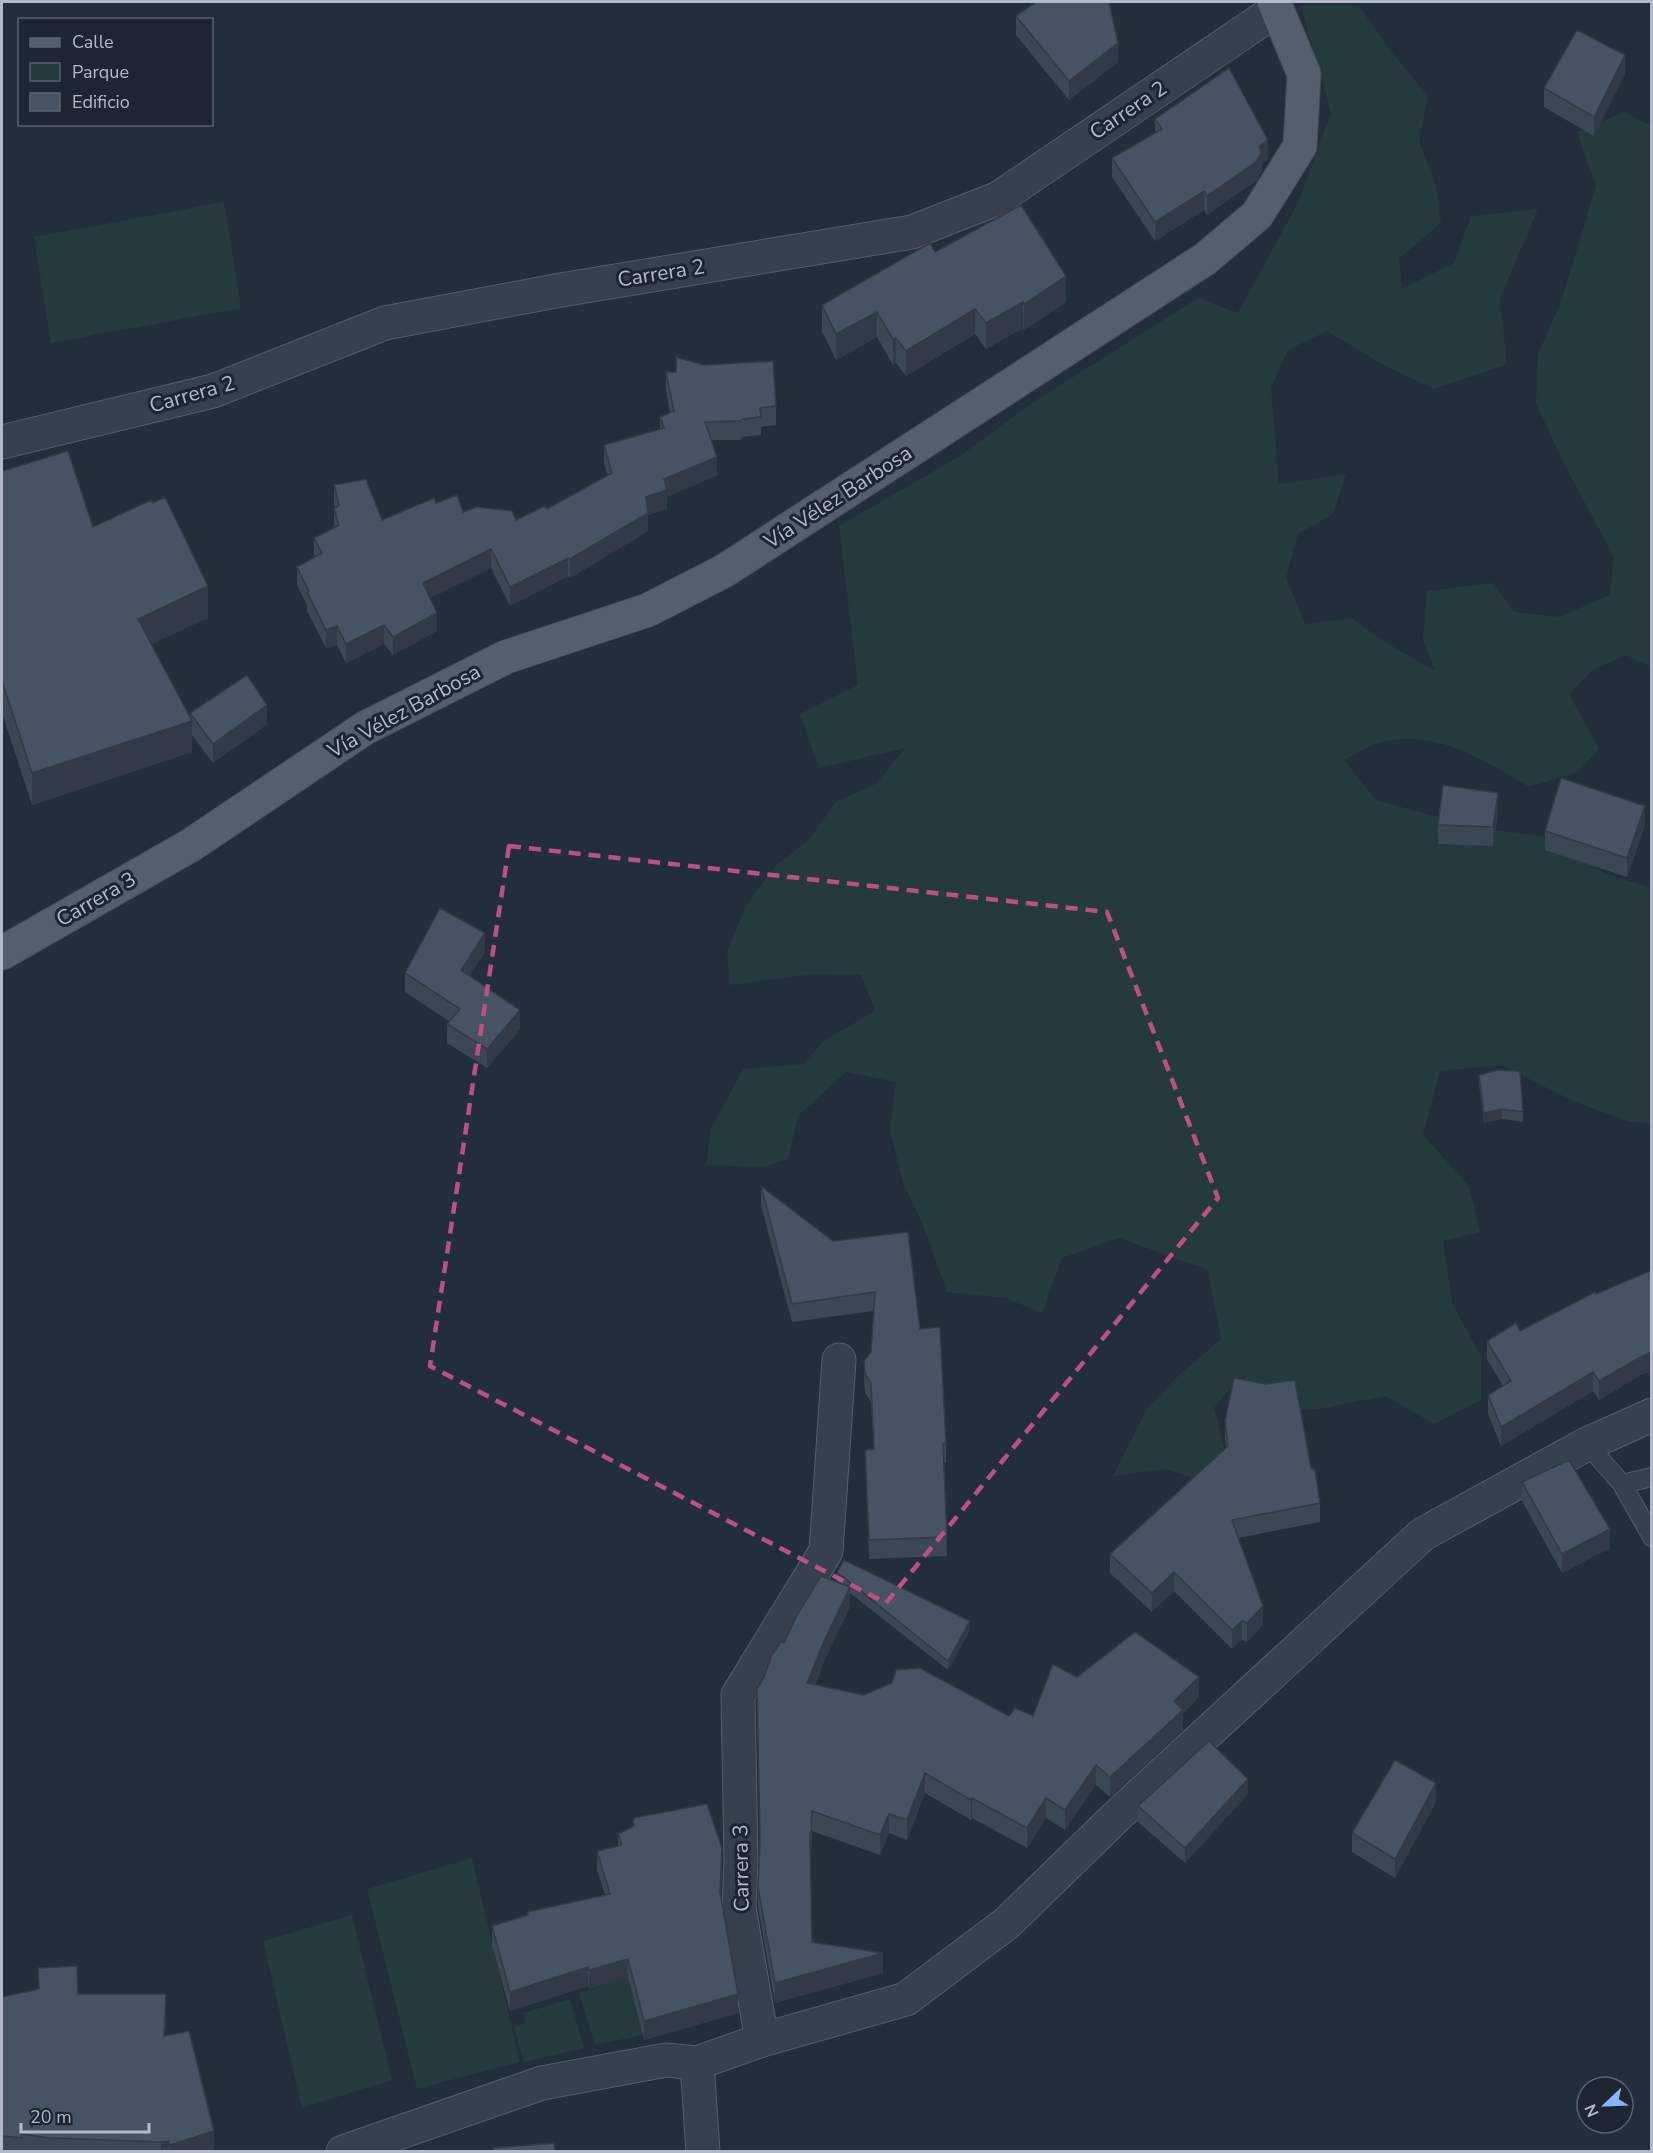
<svg xmlns="http://www.w3.org/2000/svg" width="1653" height="2153" font-family="'Nunito Sans',sans-serif">
<rect width="100%" height="100%" fill="#232e3b"/>
<path fill="#253a3c" d="M1301,6H1359L1390,50L1428,96L1419,141L1436,186L1441,223L1399,259L1402,289L1454,263L1471,216L1538,209L1500,299L1507,364L1434,389L1387,367L1327,331L1288,350L1271,388L1279,484L1346,474L1333,514L1298,534L1286,578L1305,624L1352,618L1380,639L1435,671L1423,639L1427,591L1493,583L1514,612L1559,617L1610,595L1614,557L1563,462L1536,403L1538,354L1562,299L1596,186L1577,132L1624,112L1651,126V667L1626,655L1594,669L1569,694L1599,749L1578,772L1529,787C1484,760 1440,731 1386,741C1372,743 1356,754 1344,760L1376,800L1477,828L1555,838L1604,873L1651,888V1123L1630,1122L1575,1102L1501,1065L1440,1071L1423,1135L1469,1186L1480,1232L1443,1241L1452,1303L1481,1356V1400L1434,1424L1385,1396L1319,1409L1270,1411L1243,1375L1214,1408L1227,1458L1206,1482L1166,1469L1113,1476L1148,1407L1178,1376L1221,1339L1208,1270L1119,1238L1062,1258L1042,1313L1005,1298L947,1292L922,1222L903,1183L890,1130L896,1082L846,1072L798,1116L788,1159L764,1167L706,1165L711,1129L743,1069L803,1064L824,1041L875,1011L861,975L812,974L730,985L727,952L746,906L776,865L807,842L836,802L877,783L905,748L819,768L800,714L858,685L839,526L960,456L1032,403L1198,298L1238,313L1298,203L1331,113Z
M224,202L241,308L51,343L34,237Z
M472,1858L520,2062L417,2089L367,1889Z
M352,1915L392,2080L302,2108L263,1941Z
M628,1977L643,2035L595,2045L579,1993Z
M570,1999L584,2048L524,2062L514,2027L526,2023L523,2013Z"/>
<g fill="none" stroke-linecap="round" stroke-linejoin="round">
<defs>
<path id="service" d="M1587,1444L1622,1484L1652,1537
M1622,1484L1652,1477"/>
<path id="minor" d="M2,442L213,391L385,323L561,290L912,232L999,198L1276,10
M762,2040L739,1908L741,1861L738,1695L826,1551L839,1360
M697,2063L703,2152"/>
<path id="tertiary" d="M343,2152L542,2083L666,2060L697,2063L762,2040L906,1999L1007,1923L1118,1815L1423,1534L1587,1444L1652,1415"/>
<path id="primary" d="M2,953L191,845L365,728L506,657L648,610L724,571L1205,259L1257,215L1300,146L1304,74L1274,2"/>
</defs>
<use href="#service" stroke="#555d69" stroke-width="20"/>
<use href="#minor" stroke="#555d69" stroke-width="35"/>
<use href="#tertiary" stroke="#555d69" stroke-width="35"/>
<use href="#primary" stroke="#434b57" stroke-width="35"/>
<use href="#service" stroke="#363f4c" stroke-width="18"/>
<use href="#minor" stroke="#363f4c" stroke-width="33"/>
<use href="#tertiary" stroke="#363f4c" stroke-width="33"/>
<use href="#primary" stroke="#545e6c" stroke-width="33"/>
</g>
<path fill="#3c4754" d="M1016,16L1118,62L1069,100L1016,35Z
M1625,74L1594,136L1544,107V88Z
M1155,119L1268,159L1262,164V171L1256,181L1207,215L1204,210L1155,241L1112,177V158L1155,133Z
M935,252L1066,302L1024,330L1023,328L986,349L975,334L906,376L896,363L893,365L877,337L836,360L822,331V305Z
M666,372L776,406V425L761,427V435L742,437L741,440H711L717,475L667,497V509L648,515V531L570,578L568,576L510,606L491,568L430,598L437,631L393,655L384,644L346,663L337,645L326,648L307,611V605L297,585V567L314,557V538L334,528V509L335,508L334,504V485L382,520L436,503L463,512L516,520L547,509L608,476L604,464V445L660,429V417L670,413L666,391Z
M2,471L93,527L208,618L151,644L190,717V713L267,724L213,763L192,735V752L32,805L2,713Z
M1498,812L1493,846L1438,844V825Z
M1645,825L1627,877L1545,850V831Z
M485,952L470,975L520,1029L487,1068L447,1043V1024L449,1021L405,992V973Z
M1479,1075L1523,1112V1122L1502,1119L1484,1123L1479,1084Z
M761,1186L920,1329L946,1444V1463H944L947,1556L869,1559L865,1450L874,1449L871,1402L865,1393L864,1380V1361L871,1352L874,1311L792,1322L761,1205Z
M1520,1331L1639,1376L1599,1400L1593,1391L1501,1446L1488,1414V1395L1503,1386L1487,1359V1341Z
M1225,1420L1311,1468L1320,1503V1522L1238,1538L1263,1625L1247,1642L1242,1640L1232,1649L1174,1591L1152,1612L1110,1573V1554L1226,1448L1225,1439Z
M1522,1482L1610,1548L1562,1573L1522,1501Z
M837,1572L970,1630L948,1670L850,1593V1607L825,1659L815,1685L864,1695L1009,1716H1033L1077,1677L1199,1697L1183,1713V1730L1110,1797L1096,1785L1065,1830L1046,1818L1027,1848L972,1818L971,1820L925,1793L907,1840L889,1833L880,1855L812,1831L811,1854H810L812,1942L883,1973L775,2003L758,1907V1887L784,1643L837,1582Z
M1248,1794L1185,1863L1138,1822V1806Z
M1436,1802L1395,1878L1352,1852V1833Z
M633,1818L722,1867L721,1895L738,2013L644,2040L628,1977L589,1989L588,1986L510,2011L492,1945V1926L527,1916V1912L605,1895L597,1870V1851L618,1846V1834L633,1827Z
M78,1994L166,2012L165,2036L214,2150L208,2151H2V1997Z"/>
<path fill="#313a45" d="M1118,43V62L1069,100V81Z
M1625,55V74L1594,136V117Z
M1268,140V159L1262,164V171L1256,181L1207,215V196L1259,147Z
M1204,191V210L1155,241V222Z
M1066,276V302L1024,330V304Z
M1023,302V328L986,349V323Z
M975,309V334L906,376V351Z
M877,312V337L836,360V334Z
M896,338V363L893,365V339Z
M717,457V475L667,497V509L648,515V531L570,578V559L664,479Z
M491,549V568L423,602V583Z
M568,558V576L510,606V587Z
M208,586V618L138,650V619Z
M437,613V631L393,655V637Z
M384,625V644L346,663V644Z
M337,626V645L326,648V630Z
M267,705V724L213,763V744Z
M192,721V752L32,805V773Z
M1498,793V812L1493,846V827Z
M1645,806V825L1627,877V858Z
M485,933V952L461,989V970Z
M520,1010V1029L487,1068V1049Z
M1502,1109V1119L1484,1123V1113Z
M1652,1352V1371L1639,1376L1599,1400V1381L1639,1358Z
M1593,1372V1391L1501,1446V1427Z
M1610,1529V1548L1562,1573V1554Z
M1174,1572V1591L1152,1612V1593Z
M850,1587V1607L825,1659L807,1703V1683L825,1639Z
M1263,1606V1625L1247,1642V1623Z
M970,1621V1630L948,1670V1661Z
M1242,1621V1640L1232,1649V1630Z
M1199,1677V1697L1183,1713V1730L1110,1797V1777L1174,1701Z
M1096,1765V1785L1065,1830V1810Z
M925,1773V1793L907,1840V1820Z
M1248,1779V1794L1185,1863V1848Z
M1436,1783V1802L1395,1878V1859Z
M972,1798V1818L971,1820V1800Z
M1046,1798V1818L1027,1848V1828Z
M889,1814V1833L880,1855V1835Z
M883,1953V1973L775,2003V1983Z
M628,1959V1977L589,1989V1970Z
M588,1967V1986L510,2011V1992Z
M166,1994V2012L164,2055V2036Z
M738,1994V2013L644,2040V2021Z
M214,2131V2150L208,2151H170V2145Z
M169,2141V2151H161V2142Z"/>
<path fill="#465362" stroke="#313a45" stroke-width="1.5" d="M1036,2H1109L1118,43L1069,81L1016,16Z
M1577,30L1625,55L1594,117L1544,88Z
M1229,68L1268,140L1259,147L1262,152L1256,162L1207,196L1204,191L1155,222L1112,158L1162,129L1155,119Z
M1021,205L1066,276L1024,304L1023,302L986,323L975,309L906,351L896,338L893,339L877,312L836,334L822,305L930,243L935,252Z
M676,357L704,365L773,361L776,406L760,408L761,417L742,419L741,421L705,422L717,457L664,479L667,490L646,497L648,513L570,559L568,558L510,587L491,549L423,583L437,613L393,637L384,625L346,644L337,626L326,630L307,592L309,591L297,567L322,553L314,538L339,525L334,509L339,505L334,485L366,479L382,520L434,498L436,503L457,495L463,512L477,507L512,511L516,520L545,506L547,509L612,473L604,445L664,428L660,417L674,411L666,372H676Z
M68,451L93,527L151,500L153,503L165,497L208,586L138,619L192,721L32,773L2,681V471Z
M247,675L267,705L213,744L190,713Z
M1561,778L1645,806L1627,858L1545,831Z
M1443,785L1498,793L1493,827L1438,825Z
M440,908L485,933L461,970L520,1010L487,1049L447,1024L460,1009L405,973Z
M1498,1070L1520,1071L1523,1112L1502,1109L1484,1113L1479,1075Z
M761,1186L833,1241L908,1232L920,1329L940,1327L946,1444H943L947,1537L869,1540L865,1450L874,1449L871,1384L865,1374L864,1361L871,1352L875,1292L792,1304Z
M1652,1270V1352L1639,1358L1599,1381L1593,1372L1501,1427L1488,1395L1511,1381L1487,1341L1516,1323L1520,1331L1595,1292L1596,1294Z
M1234,1378L1266,1384L1295,1380L1311,1468L1315,1470L1320,1503L1232,1520L1263,1606L1247,1623L1242,1621L1232,1630L1174,1572L1152,1593L1110,1554L1228,1446L1225,1420Z
M1569,1460L1610,1529L1562,1554L1522,1482Z
M844,1560L970,1621L948,1661L837,1572Z
M821,1576L850,1587L825,1639L807,1683L864,1695L892,1683L896,1670L920,1668L1009,1716L1015,1708L1033,1716L1053,1664L1077,1677L1135,1632L1199,1677L1174,1701L1183,1710L1110,1777L1096,1765L1065,1810L1046,1798L1027,1828L972,1798L971,1800L925,1773L907,1820L889,1814L880,1835L812,1811L811,1834H810L812,1942L883,1953L775,1983L758,1887L760,1841L757,1689L764,1677L772,1655L781,1641L784,1643L797,1615Z
M1209,1741L1248,1779L1185,1848L1138,1806Z
M1395,1760L1436,1783L1395,1859L1352,1833Z
M707,1804L722,1848L720,1892L738,1994L644,2021L628,1959L589,1970L588,1967L510,1992L492,1926L528,1915L527,1912L610,1894L597,1851L622,1845L618,1834L634,1826L633,1818Z
M77,1966L78,1994H166L164,2036L189,2031L214,2131L170,2145L169,2141L161,2142L50,2138L21,2134L22,2138L2,2136V1997L39,1989L38,1968Z
M554,2143L555,2151H493V2148Z"/>
<path fill="none" stroke="#bc5181" stroke-width="4.5" stroke-dasharray="12 8" stroke-linejoin="round" d="M509,846L1107,912L1218,1198L886,1603L430,1366Z"/>
<g text-anchor="middle" dominant-baseline="central" stroke-width="6" stroke-linejoin="round" paint-order="stroke">
<g font-size="21" fill="#b2bac7" stroke="#1c2530">
<text transform="translate(1128 110) rotate(-34)">Carrera 2</text>
<text transform="translate(661 273) rotate(-9)">Carrera 2</text>
<text transform="translate(192 394) rotate(-16)">Carrera 2</text>
<text transform="translate(838 497) rotate(-33)">Vía Vélez Barbosa</text>
<text transform="translate(404 711) rotate(-29)">Vía Vélez Barbosa</text>
<text transform="translate(96 899) rotate(-30)">Carrera 3</text>
<text transform="translate(741 1868) rotate(-91)">Carrera 3</text>
</g>
</g>
<rect width="1653" height="2153" fill="none" stroke="#b2bac7" stroke-width="6"/>
<rect x="18" y="18" width="195" height="108" fill="#1c2530" stroke="#58616c" stroke-width="1.5"/>
<rect x="30" y="38" width="30" height="9" fill="#545e6c" stroke="#58616c" stroke-width="1.5"/>
<text x="72" y="48" font-size="18" fill="#b2bac7">Calle</text>
<rect x="30" y="63" width="30" height="18" fill="#253a3c" stroke="#58616c" stroke-width="1.5"/>
<text x="72" y="78" font-size="18" fill="#b2bac7">Parque</text>
<rect x="30" y="93" width="30" height="18" fill="#465362" stroke="#58616c" stroke-width="1.5"/>
<text x="72" y="108" font-size="18" fill="#b2bac7">Edificio</text>
<g transform="translate(1605 2105) rotate(247)"><circle r="28" fill="#1c2530" stroke="#58616c" stroke-width="1.5"/>
<path d="M0-4.5L10 22L0 15L-10 22Z" fill="#87b4f7"/>
<text y="-9" font-size="16" font-weight="bold" text-anchor="middle" fill="#b2bac7">N</text>
</g>
<path d="M21 2123v9h128v-9" fill="none" stroke="#b2bac7" stroke-width="3"/>
<text x="30" y="2123" font-size="18" fill="#b2bac7" stroke="#1c2530" stroke-width="4.5" paint-order="stroke">20 m</text>
</svg>
